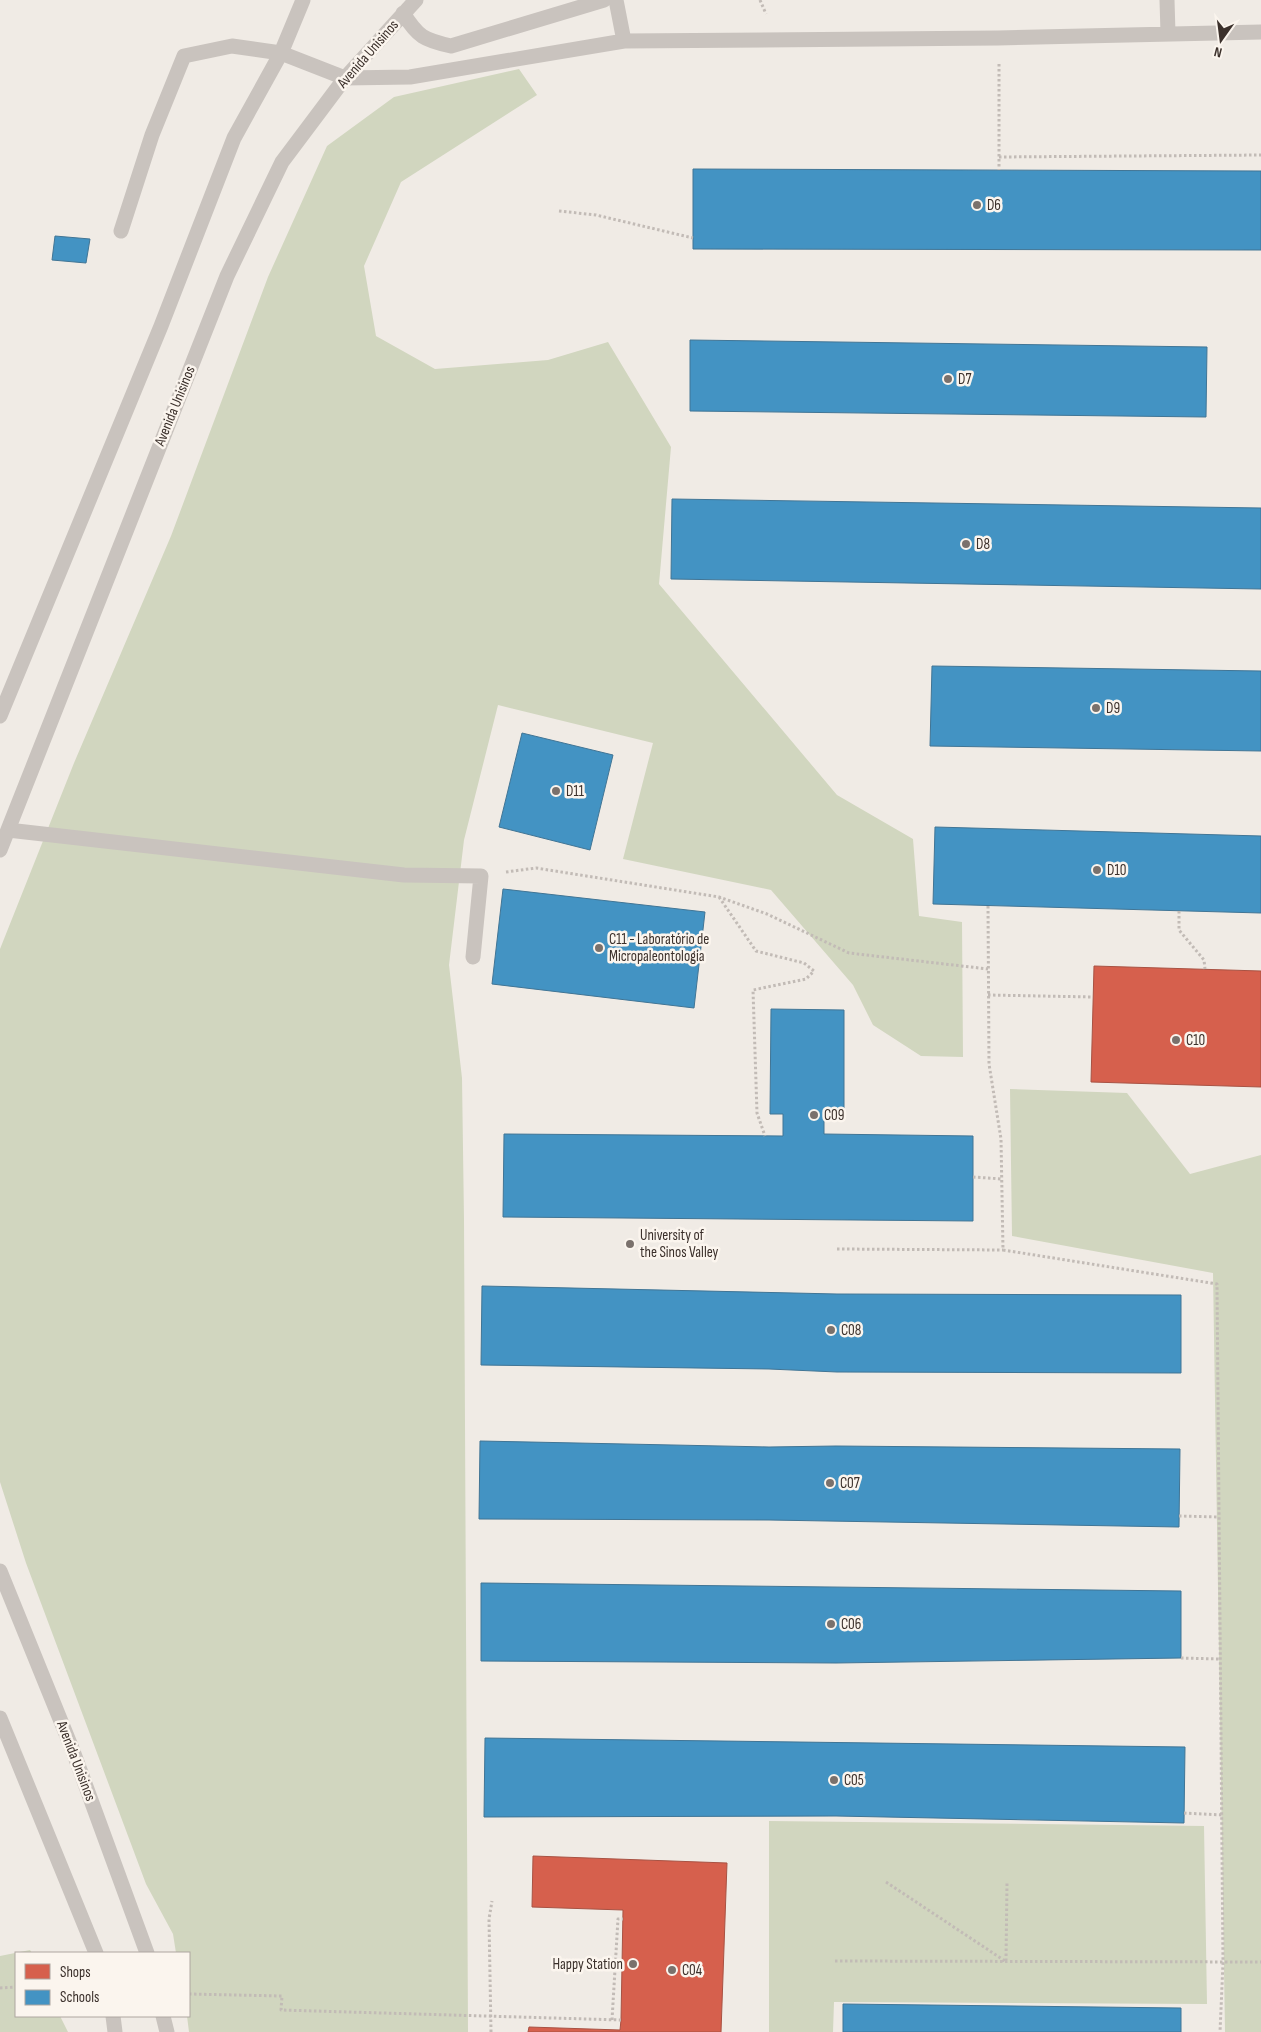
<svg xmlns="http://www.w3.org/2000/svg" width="1261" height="2032" font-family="'Sofia Sans Condensed',sans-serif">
<rect width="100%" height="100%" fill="#f0ebe5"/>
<path fill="#d1d6bf" d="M519,69L537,95L401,182L364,266L376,336L435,369L548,360L608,342L671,447L659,584L837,795L913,839L919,916L962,922L963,1057L921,1056L873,1025L853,985L771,890L623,859L653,743L498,705L464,840L449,965L462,1078L464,1220L468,2032H189L187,2016H189V1953H176L173,1934L146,1884L26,1563L0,1482V949L74,763L171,536L268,277L327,146L394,97Z
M1010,1089L1127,1093L1190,1174L1261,1155V2032H1225L1213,1273L1012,1236Z
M769,1821L1204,1826L1207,2004L834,2002L833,2032H769Z
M30,1950L32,1953H16V2016H60L68,2032H0V1956Z"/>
<path fill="#d6604d" stroke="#a85243" d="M1094,966L1261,971V1087L1091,1082Z
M533,1856L727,1863L721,2032H528L529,2027L620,2030L621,2020L623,1910L532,1907Z"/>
<path fill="#4393c3" stroke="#417595" d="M693,169L1261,171V250L693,249Z
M55,236L90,239L86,263L52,260Z
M690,340L1207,347L1206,417L690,411Z
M672,499L1261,508V589L671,579Z
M932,666L1261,671V751L930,746Z
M522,733L613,755L590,850L499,827Z
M935,827L1261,836V913L933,904Z
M503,889L705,912L694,1008L492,984Z
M771,1009L844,1010V1118L824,1117V1134L973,1136V1221L503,1217L504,1134L783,1136V1114H770Z
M482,1286L837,1294L1181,1295V1373L837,1372L769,1369L481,1365Z
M480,1441L769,1447L836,1446L1180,1449L1179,1527L769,1520L479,1519Z
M481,1583L1181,1591V1658L836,1663L481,1661Z
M485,1738L1185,1747L1184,1823L836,1816L484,1817Z
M843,2004L1181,2008V2032H843Z"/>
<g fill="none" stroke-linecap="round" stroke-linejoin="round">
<path stroke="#c2bbb6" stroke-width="3" stroke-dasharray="2.5 2.5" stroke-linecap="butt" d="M760,0L766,14
M999,64V170
M999,157L1261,155
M559,211L596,215L693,238
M506,872L536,868L719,897L767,914L849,953L988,969
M719,897L756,951L804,963L814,971L806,979L753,990L757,1113L765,1136
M988,906L989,1064L1001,1139L1003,1250L1217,1284L1223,1963L1220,2032
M1179,911V930L1204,960L1205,969
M988,995L1093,997
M973,1177L1002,1179
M837,1249L1003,1250
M1179,1516L1219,1517
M1181,1658L1220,1659
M1184,1813L1222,1815
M886,1882L1005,1961
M835,1961L1261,1962
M1006,1961L1007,1882
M0,1988L16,1987
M189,1994L282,1996L281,2010L621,2020
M612,2020L618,1919H623
M491,2032L489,1919L492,1901"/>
<path stroke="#c9c3be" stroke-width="15" d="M616,0L624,41
M1167,0L1168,33
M403,13C418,37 424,40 451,46L604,0
M121,231L152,135L184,56L232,46L281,53L345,78L410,77L624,41L998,38L1261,32
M0,716L161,326L234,138L281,53L303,0
M8,830L404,875L481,876L473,957
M0,850L227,276L282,162L345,78L416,0
M0,1571L73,1751L147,1953
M0,1718L96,1953
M113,2016L115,2032
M163,2016L167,2032"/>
</g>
<g fill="#7a716c" stroke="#fbf5ee" stroke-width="2">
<circle cx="977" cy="205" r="5"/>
<circle cx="948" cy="379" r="5"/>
<circle cx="966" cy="544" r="5"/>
<circle cx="1096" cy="708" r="5"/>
<circle cx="556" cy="791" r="5"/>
<circle cx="1097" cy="870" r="5"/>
<circle cx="599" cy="948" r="5"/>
<circle cx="1176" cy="1040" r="5"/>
<circle cx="814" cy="1115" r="5"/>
<circle cx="630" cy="1244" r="5"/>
<circle cx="831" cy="1330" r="5"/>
<circle cx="830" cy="1483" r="5"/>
<circle cx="831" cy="1624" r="5"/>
<circle cx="834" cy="1780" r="5"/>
<circle cx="633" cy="1964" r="5"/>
<circle cx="672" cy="1970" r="5"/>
</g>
<g text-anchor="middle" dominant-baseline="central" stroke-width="5" stroke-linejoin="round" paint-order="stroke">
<g font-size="15" fill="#3b302b" stroke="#fbf5ee">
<text transform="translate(368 54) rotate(-49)">Avenida Unisinos</text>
<text transform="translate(175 406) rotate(-68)">Avenida Unisinos</text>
<text transform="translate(76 1761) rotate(69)">Avenida Unisinos</text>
</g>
<g font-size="15" fill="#3b302b" stroke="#fbf5ee" text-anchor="start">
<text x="987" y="205">D6</text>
<text x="958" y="379">D7</text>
<text x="976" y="544">D8</text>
<text x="1106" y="708">D9</text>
<text x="566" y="791">D11</text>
<text x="1107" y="870">D10</text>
<text x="609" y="939">C11 - Laboratório de<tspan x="609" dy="17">Micropaleontologia</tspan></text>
<text x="1186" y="1040">C10</text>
<text x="824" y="1115">C09</text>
<text x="640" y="1235">University of<tspan x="640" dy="17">the Sinos Valley</tspan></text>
<text x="841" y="1330">C08</text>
<text x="840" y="1483">C07</text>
<text x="841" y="1624">C06</text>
<text x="844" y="1780">C05</text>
<text x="623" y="1964" text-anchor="end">Happy Station</text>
<text x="682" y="1970">C04</text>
</g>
</g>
<rect x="15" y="1952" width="175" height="65" fill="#fbf5ee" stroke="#aea6a0"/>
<rect x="25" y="1964" width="25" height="15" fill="#d6604d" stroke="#aea6a0"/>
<text x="60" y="1977" font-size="15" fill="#3b302b">Shops</text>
<rect x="25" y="1990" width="25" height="15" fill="#4393c3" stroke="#aea6a0"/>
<text x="60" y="2002" font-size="15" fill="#3b302b">Schools</text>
<g transform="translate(1221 40) rotate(194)" stroke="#fbf5ee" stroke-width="4" paint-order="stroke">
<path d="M0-4L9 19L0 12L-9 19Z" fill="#3b302b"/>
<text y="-8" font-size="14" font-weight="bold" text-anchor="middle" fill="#3b302b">N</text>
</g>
</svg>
